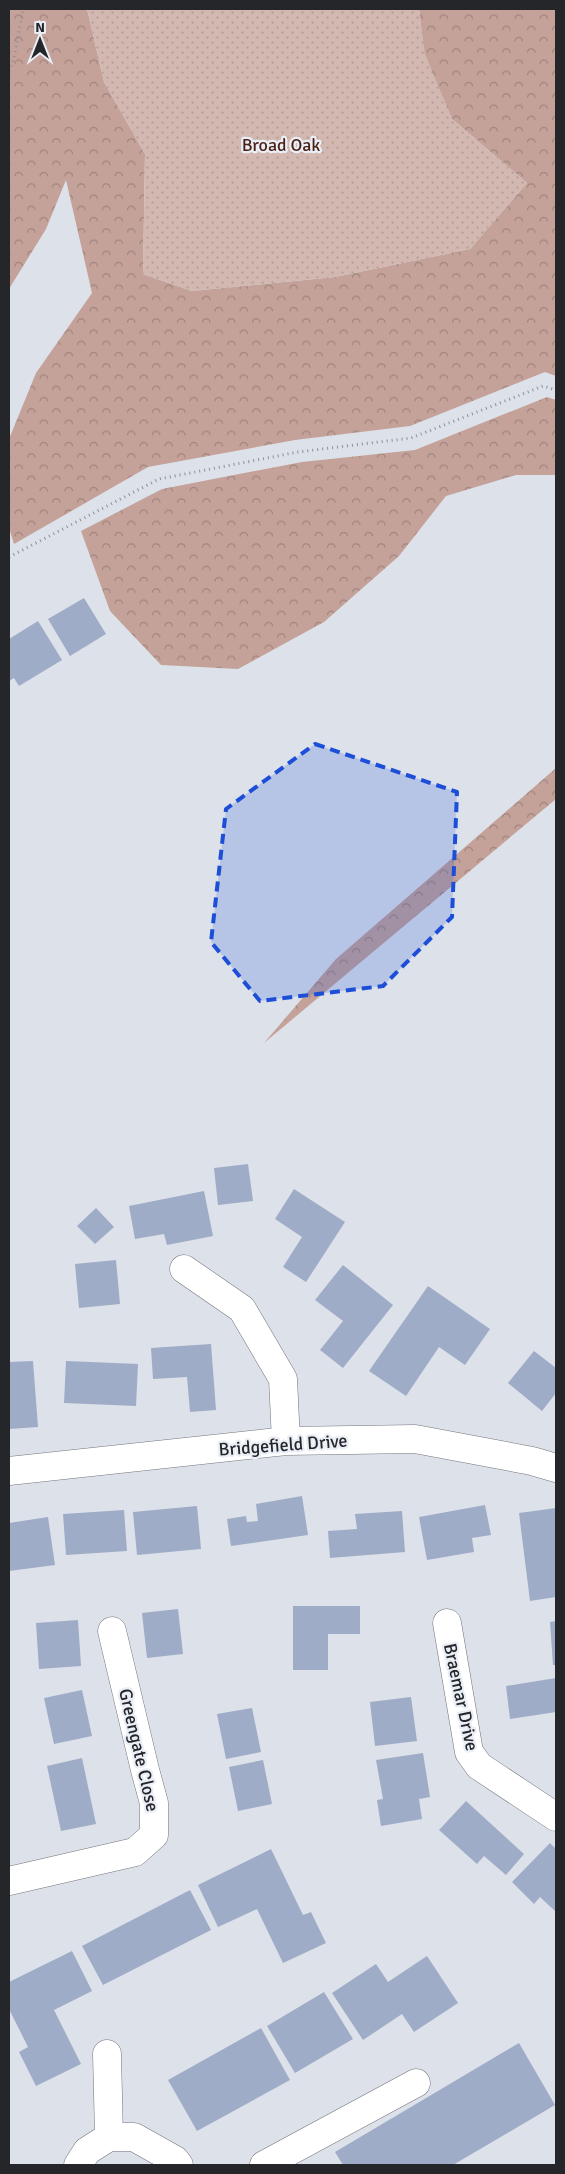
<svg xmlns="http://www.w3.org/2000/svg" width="565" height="2174" font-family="Signika,sans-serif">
<defs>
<pattern id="forest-crowns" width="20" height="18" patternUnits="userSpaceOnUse" patternTransform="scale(1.25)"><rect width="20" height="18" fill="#c4a299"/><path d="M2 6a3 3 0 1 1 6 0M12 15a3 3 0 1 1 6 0" fill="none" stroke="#9f847d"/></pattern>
<pattern id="park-dots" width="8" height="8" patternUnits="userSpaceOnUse" patternTransform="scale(1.25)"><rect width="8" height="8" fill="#d2b8b0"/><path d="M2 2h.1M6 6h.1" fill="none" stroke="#b49e97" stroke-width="1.8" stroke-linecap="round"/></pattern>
</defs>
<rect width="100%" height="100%" fill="#dde1e9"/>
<path fill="url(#forest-crowns)" d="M9,9H87L104,82L145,154L143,274L192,291L335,277L470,249L527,183L452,119L424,54L419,9H556V376L545,372L410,426L295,440L148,467L14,544L9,528V439L36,373L92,293L66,180L46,229L9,289Z
M547,397L556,400V475H516L446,496L399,556L324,622L238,669L161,665L110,611L81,531L162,489L302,462L415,450Z
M556,768V799L264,1043L336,959Z"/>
<path fill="url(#park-dots)" d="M87,9H419L425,54L452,119L527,183L470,249L335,277L192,291L143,274L145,154L104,82Z"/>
<path fill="#9facc7" d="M84,598L106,634L70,656L48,619Z
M38,621L62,660L19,686L14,678L9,681V639Z
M248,1164L253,1201L218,1205L214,1168Z
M294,1189L345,1222L306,1282L283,1267L302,1237L275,1219Z
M204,1191L213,1236L167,1245L164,1234L135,1239L129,1206Z
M96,1208L114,1227L95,1244L77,1226Z
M116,1260L120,1304L79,1308L75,1264Z
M343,1265L393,1305L343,1368L320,1350L343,1321L315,1300Z
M428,1286L490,1329L465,1365L439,1347L406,1396L369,1371Z
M211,1344L216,1410L190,1412L187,1377L153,1379L151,1348Z
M534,1351L556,1368V1393L542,1411L508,1383Z
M33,1361L38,1427L9,1429V1362Z
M66,1361L138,1364L136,1406L64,1403Z
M302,1496L308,1535L231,1546L227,1519L246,1516L247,1522L258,1521L256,1504Z
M485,1505L491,1535L472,1538L474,1552L427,1560L419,1517Z
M197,1506L201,1549L137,1555L133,1512Z
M556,1508V1597L530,1601L519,1513Z
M124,1510L127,1551L66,1555L63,1514Z
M402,1511L405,1552L330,1558L328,1531L357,1529L355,1514Z
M48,1517L55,1565L9,1571V1523Z
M293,1606H360V1634H328V1670H293Z
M178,1609L183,1654L147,1658L142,1613Z
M78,1620L81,1666L39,1669L36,1623Z
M556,1621V1665H553L550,1622Z
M556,1678V1712L510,1719L506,1686Z
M82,1690L92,1736L54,1744L44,1698Z
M411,1697L417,1741L375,1746L370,1702Z
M252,1708L261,1752L226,1759L217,1714Z
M423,1753L430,1797L419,1799L422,1819L381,1826L377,1800L383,1799L376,1760Z
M82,1758L96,1824L61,1831L47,1766Z
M263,1760L272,1804L238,1811L229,1767Z
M466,1801L524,1854L506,1875L484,1856L477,1864L439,1830Z
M550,1843L556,1849V1912L540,1897L534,1904L512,1882Z
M271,1849L303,1915L311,1912L326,1943L283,1963L257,1909L218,1927L198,1885Z
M190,1890L211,1930L103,1985L82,1946Z
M72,1951L92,1991L54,2010L81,2064L36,2086L19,2052L28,2047L9,2009V1982Z
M427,1956L458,2003L414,2032L402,2014L363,2040L332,1993L376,1964L388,1982Z
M324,1992L353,2039L295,2073L267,2026Z
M261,2028L290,2080L197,2131L168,2080Z
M519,2043L555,2105L453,2165H343L335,2152Z"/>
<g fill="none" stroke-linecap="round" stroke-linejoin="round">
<defs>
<path id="minor" d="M184,1269L242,1309L283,1379L286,1441
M9,1471L286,1441L415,1439L532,1461L556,1468
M447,1623L469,1752L479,1766L556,1817
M9,1881L135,1852L154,1835V1803L145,1770L112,1631
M107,2054L109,2137
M78,2165L87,2151L109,2137H134L175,2160L179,2165
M264,2165L416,2083"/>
</defs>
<use href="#minor" stroke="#72757c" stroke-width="29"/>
<path stroke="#8e9197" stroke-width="3" stroke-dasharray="1 4" stroke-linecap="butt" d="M9,71L14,58L23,9
M9,557L159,479L298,452L411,438L543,386L556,390"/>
<use href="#minor" stroke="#fff" stroke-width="28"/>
</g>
<path fill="#1d4ed8" fill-opacity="0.2" stroke="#1d4ed8" stroke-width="4" stroke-dasharray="10 6" stroke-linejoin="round" d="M315,744L457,792L452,917L383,986L260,1001L211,942L226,809Z"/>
<g text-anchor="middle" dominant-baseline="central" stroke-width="4.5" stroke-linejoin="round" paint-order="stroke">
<g font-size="18" fill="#4c1f13" stroke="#eaeef6">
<text x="281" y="145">Broad Oak</text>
</g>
<g font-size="18" fill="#252629" stroke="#eaeef6">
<text transform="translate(283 1445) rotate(-4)">Bridgefield Drive</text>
<text transform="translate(461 1697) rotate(78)">Braemar Drive</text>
<text transform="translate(139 1750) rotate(77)">Greengate Close</text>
</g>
</g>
<rect width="565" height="2174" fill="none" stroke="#252629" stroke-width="20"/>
<g transform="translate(40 40)" stroke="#eaeef6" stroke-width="4" paint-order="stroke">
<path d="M0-4L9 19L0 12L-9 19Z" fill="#252629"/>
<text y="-8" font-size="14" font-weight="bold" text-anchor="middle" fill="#252629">N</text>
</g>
</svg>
